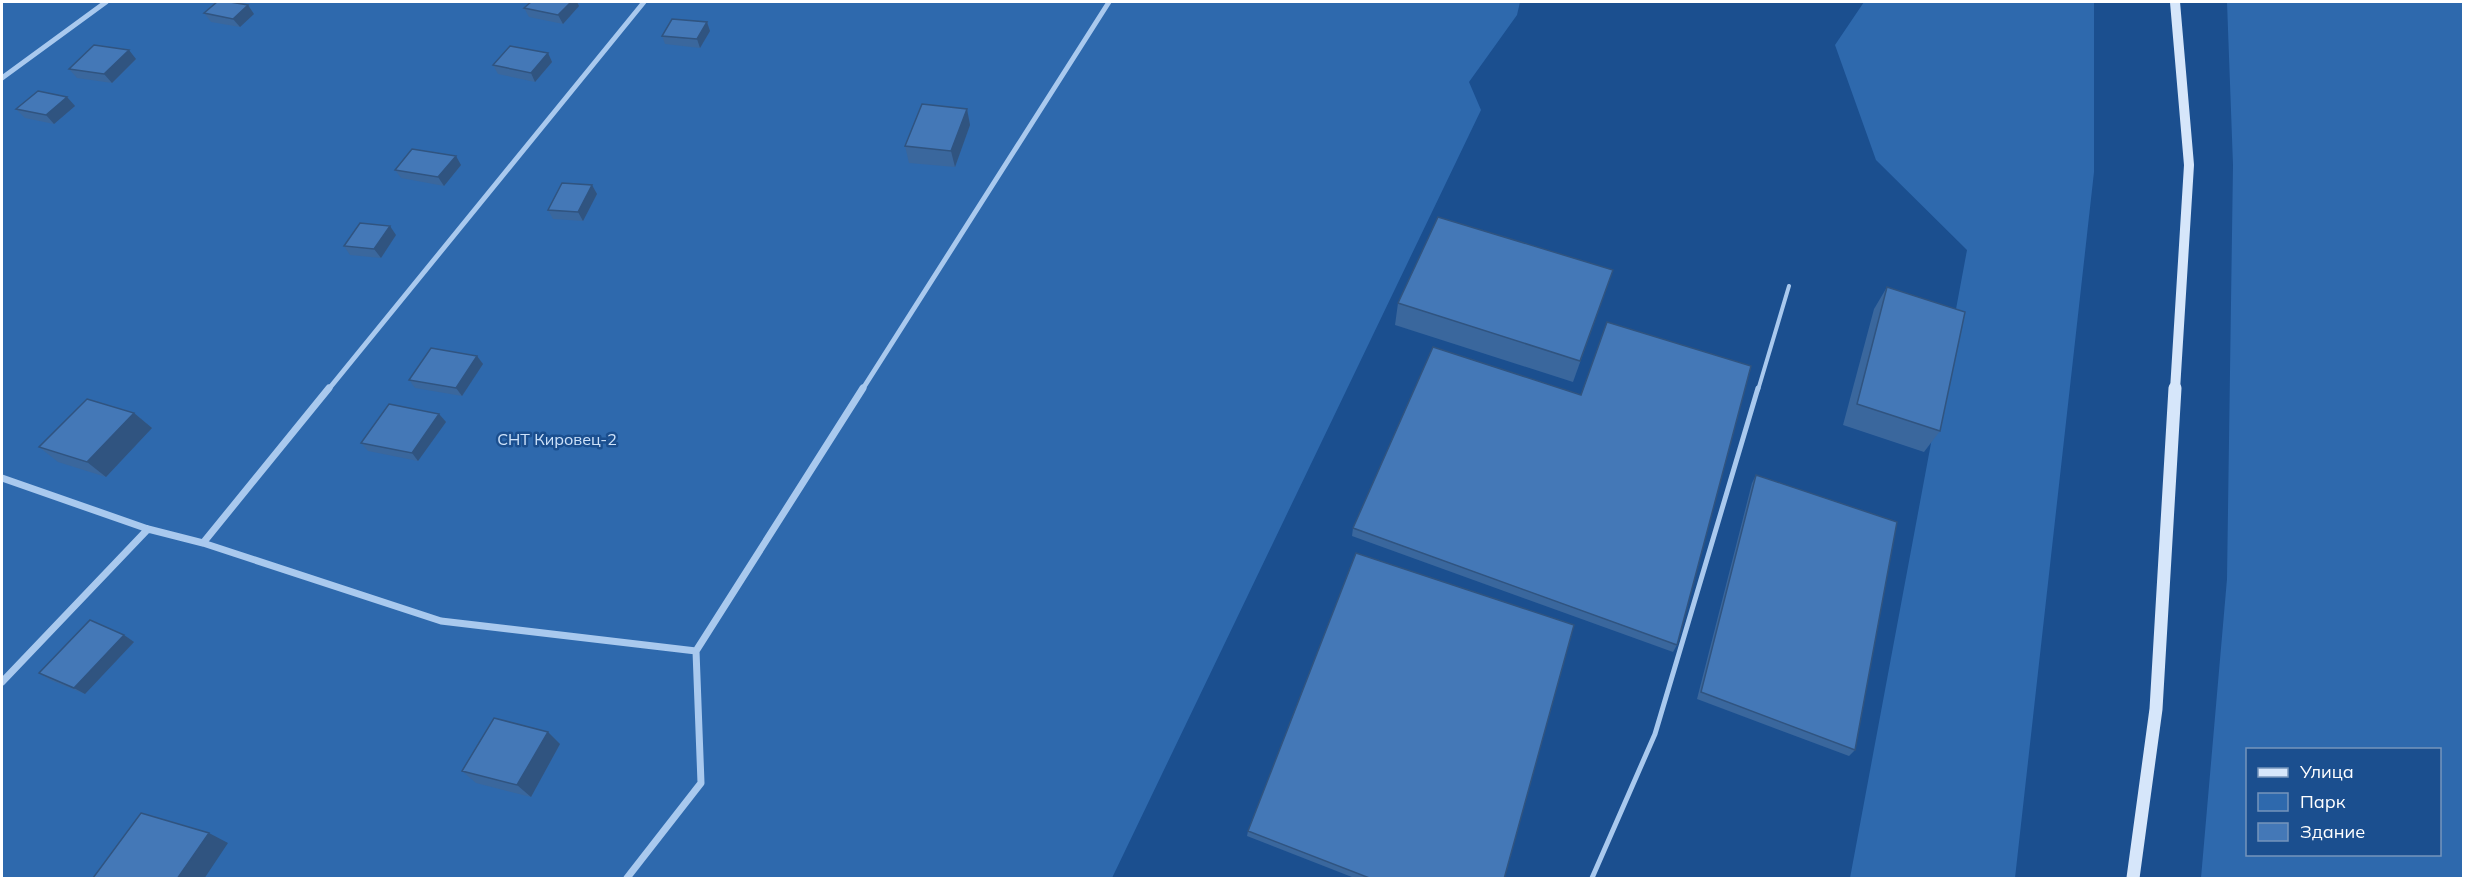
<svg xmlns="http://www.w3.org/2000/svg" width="2465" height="880" font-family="Mulish,sans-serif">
<rect width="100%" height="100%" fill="#1b4f8f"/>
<path fill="#2e69ad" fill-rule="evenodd" d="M2,2H1520L1517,15L1469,82L1481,110L1112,878H2Z
M1864,2H2094V172L2015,878H1850L1967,250L1876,160L1835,45Z
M2227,2H2463V878H2201L2227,579L2233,165ZM2248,750H2440V854H2248Z"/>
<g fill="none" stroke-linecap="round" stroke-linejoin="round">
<path stroke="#a9c9ee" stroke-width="4" d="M1758,390L1789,286"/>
<path stroke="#a9c9ee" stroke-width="5" d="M1592,878L1655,734L1758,388"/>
<path stroke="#a9c9ee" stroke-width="5" d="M2,78L106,2
M328,390L644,2
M862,390L1109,2"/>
<path stroke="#a9c9ee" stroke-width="7" d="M2,478L148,529L203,543L441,621L696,651
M203,543L329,388
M2,682L148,529
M627,878L701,783L696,651L863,388"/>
<path stroke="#d6e6fa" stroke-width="10" d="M2175,2L2189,165L2175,390"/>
<path stroke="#d6e6fa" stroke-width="13" d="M2133,878L2156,709L2175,388"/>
</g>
<path fill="#3a679d" d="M531,2H577L579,6L563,24L529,17L524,8Z
M204,13L254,14L240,27L211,22Z
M707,22L710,31L700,48L665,44L662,36Z
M548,53L552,62L535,82L498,74L493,65Z
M136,59L112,83L77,78L69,69Z
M67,97L75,106L54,124L25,118L16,109Z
M967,109L970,125L955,167L909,163L905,146Z
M461,165L444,186L401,178L395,170Z
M592,185L597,194L583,221L553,219L548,210Z
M396,235L381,258L350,255L344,246Z
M1613,270L1573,382L1395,325L1398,303Z
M1887,287L1940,431L1924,452L1843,425L1874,309Z
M477,356L483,364L462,396L415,388L409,380Z
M134,413L152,428L106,477L58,462L39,447Z
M439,414L446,422L418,461L368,451L361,443Z
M1756,475L1855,750L1849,756L1697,699L1752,483Z
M1353,528L1677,645L1673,652L1352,536Z
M124,635L134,642L85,694L50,680L39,673Z
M548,732L560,744L531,797L476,783L462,771Z
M1248,831L1504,879H1357L1247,836Z"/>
<path fill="#305480" d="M571,2H577L579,6L563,24L558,15Z
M248,5L254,14L240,27L233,19Z
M707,22L710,31L700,48L697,39Z
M129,50L136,59L112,83L104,74Z
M548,53L552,62L535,82L531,73Z
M67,97L75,106L54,124L46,115Z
M967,109L970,125L955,167L951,151Z
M456,156L461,165L444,186L438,177Z
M592,185L597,194L583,221L578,212Z
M390,226L396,235L381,258L374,249Z
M477,356L483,364L462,396L456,388Z
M134,413L152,428L106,477L87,462Z
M439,414L446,422L418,461L412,453Z
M124,635L134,642L85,694L74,688Z
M548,732L560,744L531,797L517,785Z
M209,833L228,843L204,879H177Z"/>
<path fill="#4478b7" stroke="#305480" stroke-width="1.5" d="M217,2H230L248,5L233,19L204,13Z
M531,2H571L558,15L524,8Z
M672,19L707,22L697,39L662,36Z
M94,45L129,50L104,74L69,69Z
M510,46L548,53L531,73L493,65Z
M38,91L67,97L46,115L16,109Z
M922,104L967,109L951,151L905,146Z
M412,149L456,156L438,177L395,170Z
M562,183L592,185L578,212L548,210Z
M1438,217L1613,270L1580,361L1398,303Z
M360,223L390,226L374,249L344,246Z
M1887,287L1965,312L1940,431L1857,404Z
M1607,322L1751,366L1677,645L1353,528L1433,347L1581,395Z
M431,348L477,356L456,388L409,380Z
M87,399L134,413L87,462L39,447Z
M389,404L439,414L412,453L361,443Z
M1756,475L1897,522L1855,750L1701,692Z
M1356,553L1574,625L1504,879H1372L1248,831Z
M90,620L124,635L74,688L39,673Z
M494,718L548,732L517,785L462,771Z
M141,813L209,833L177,879L93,878Z"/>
<g text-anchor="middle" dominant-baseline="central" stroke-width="5" stroke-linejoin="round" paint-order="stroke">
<g font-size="16" fill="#cfe3fa" stroke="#1b4f8f">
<text x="557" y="439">СНТ Кировец-2</text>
</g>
</g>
<rect width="2465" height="880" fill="none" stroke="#ffffff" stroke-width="6"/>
<rect x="2246" y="748" width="195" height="108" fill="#1b4f8f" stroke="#7695bc" stroke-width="1.5"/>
<rect x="2258" y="768" width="30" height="9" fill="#d6e6fa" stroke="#7695bc" stroke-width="1.5"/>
<text x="2300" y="778" font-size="18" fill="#ffffff">Улица</text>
<rect x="2258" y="793" width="30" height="18" fill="#2e69ad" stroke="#7695bc" stroke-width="1.5"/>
<text x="2300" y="808" font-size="18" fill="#ffffff">Парк</text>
<rect x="2258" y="823" width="30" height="18" fill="#4478b7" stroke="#7695bc" stroke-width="1.5"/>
<text x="2300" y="838" font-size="18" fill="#ffffff">Здание</text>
</svg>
